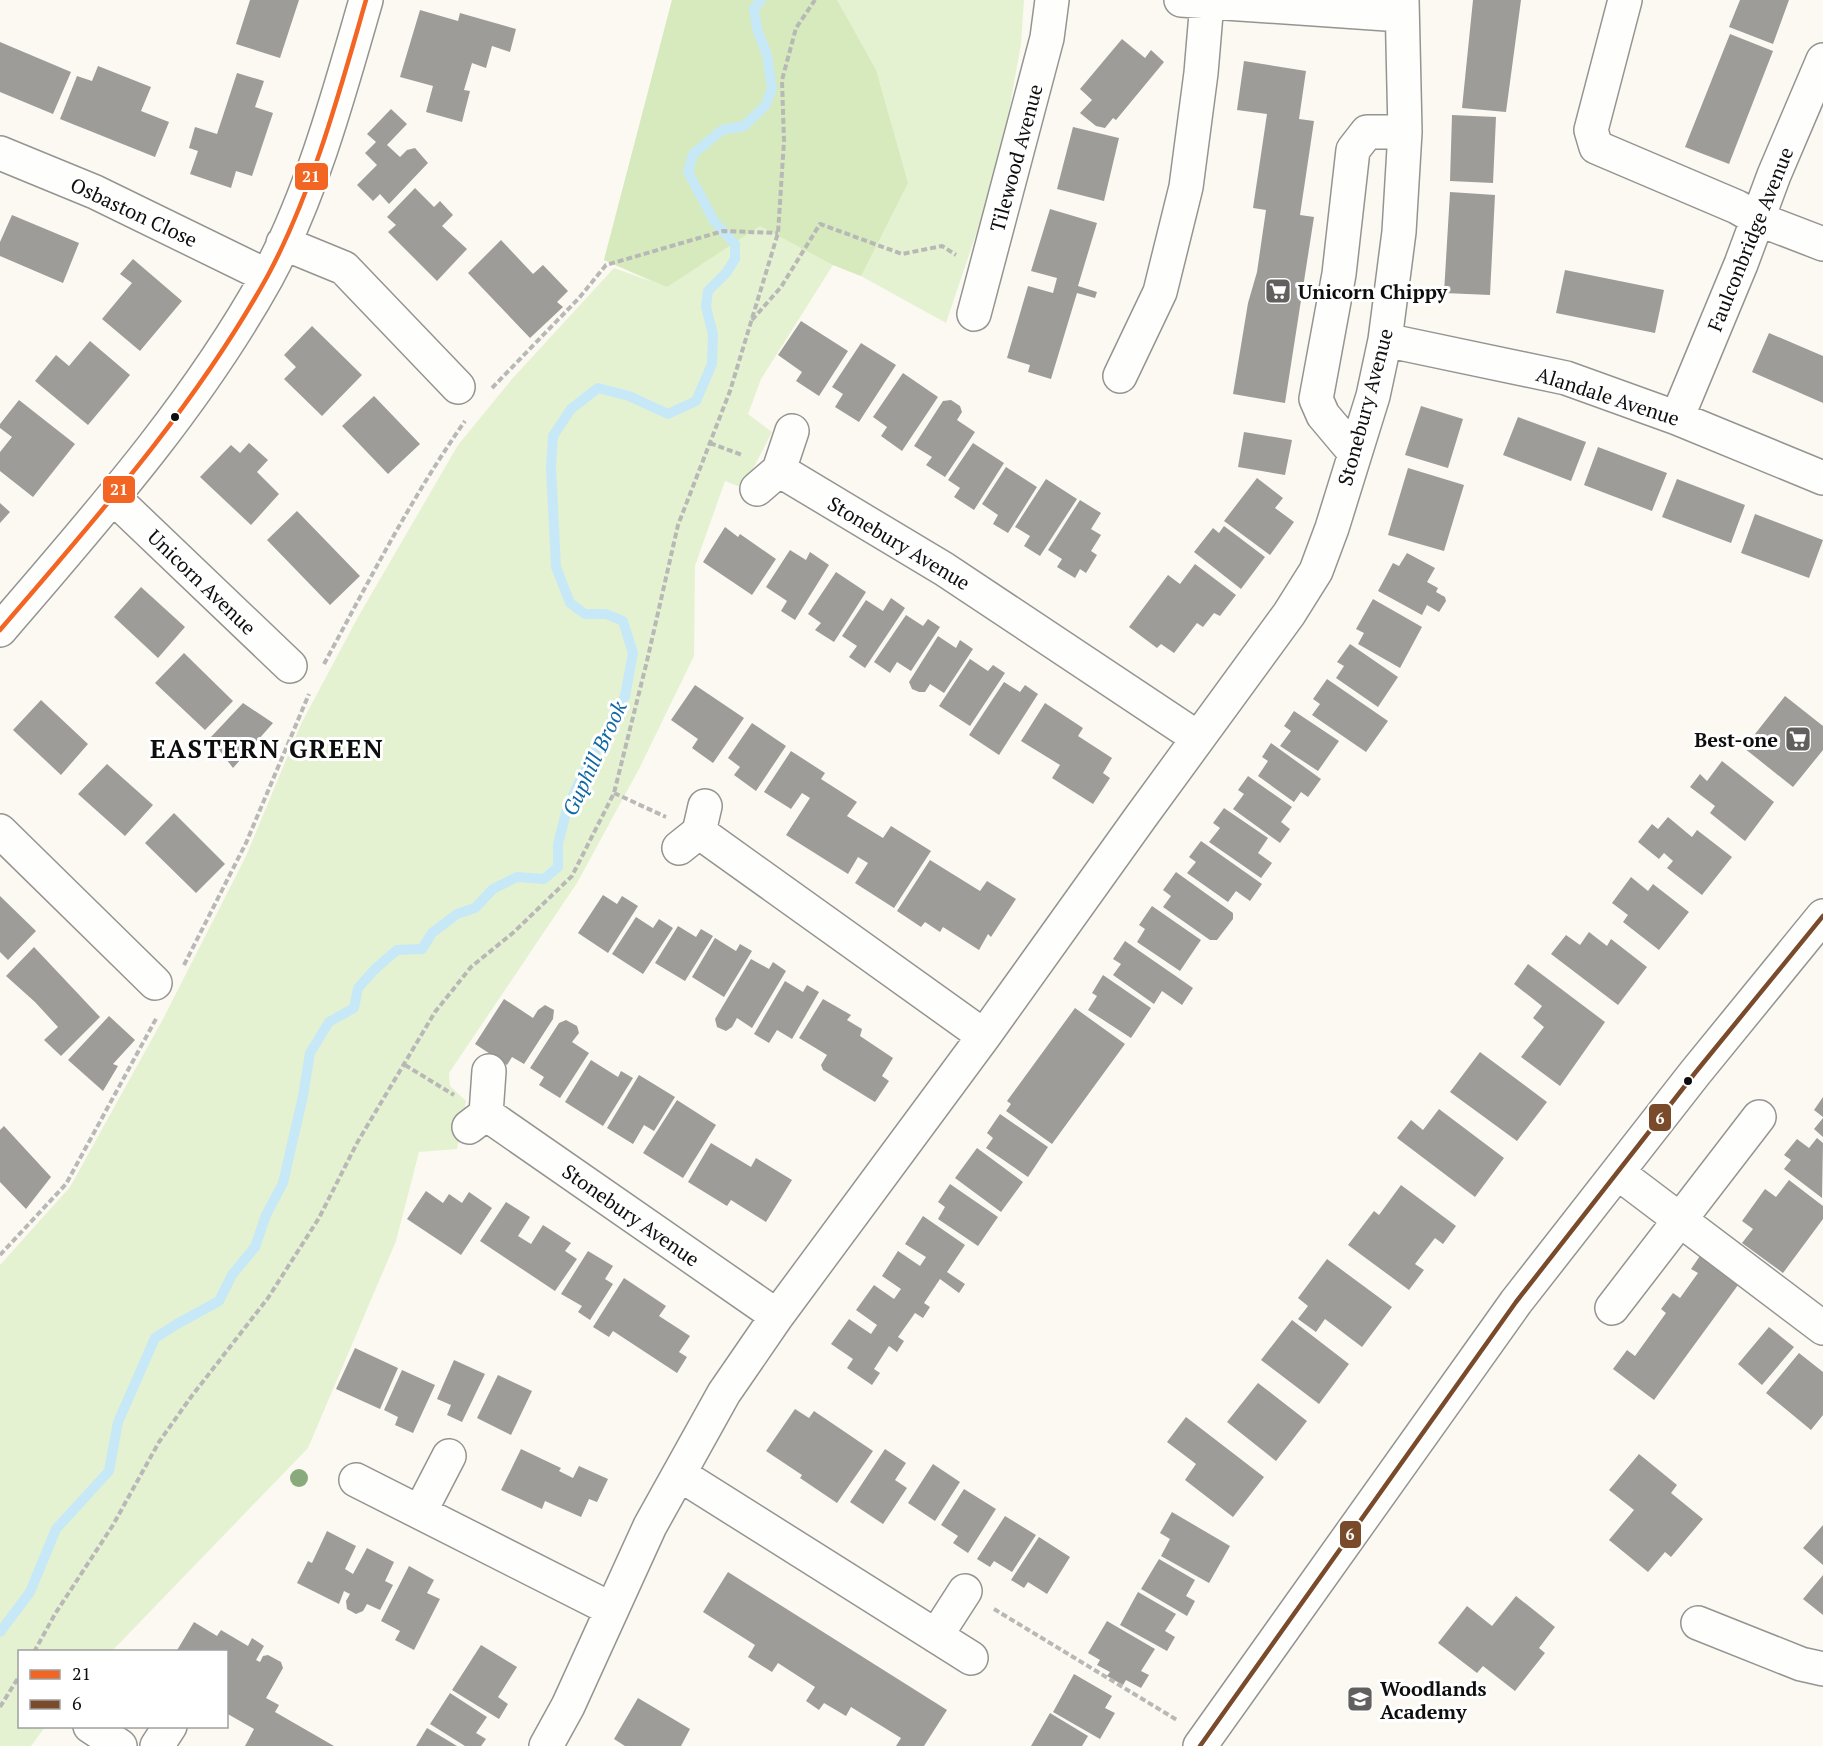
<svg xmlns="http://www.w3.org/2000/svg" width="1823" height="1746" font-family="'PT Serif',serif">
<rect width="100%" height="100%" fill="#fbf9f2"/>
<path fill="#e5f2d1" d="M672,0H1024L1021,44L999,166L946,323L861,276L833,265L761,379L748,414L772,432L743,488L725,481L695,566L694,656L639,769L577,883L449,1073L450,1086L466,1101L457,1149L419,1152L396,1241L308,1448L112,1651L20,1652V1726L45,1727L31,1746H0V1265L70,1187L163,1019L246,856L301,724L358,617L458,445L512,379L614,268L653,282L604,260Z"/>
<path fill="#d6eabe" d="M672,0H837L876,70L908,183L861,276L833,265L760,226L667,287L604,260Z"/>
<g fill="none" stroke-linecap="round" stroke-linejoin="round">
<path stroke="#c6e8f7" stroke-width="10" d="M0,1632L30,1592L56,1529L109,1471L118,1422L155,1338L177,1324L219,1301L232,1275L255,1247L266,1215L283,1183L303,1096L310,1053L329,1022L354,1008L358,988L375,969L397,950L422,949L432,933L457,914L475,908L493,889L517,877L544,879L558,867V844L567,809L580,780L625,696L633,653L623,621L606,614H585L570,603L556,567L551,468L553,436L571,409L598,388L629,396L668,414L696,401L712,364L713,334L706,307L708,291L726,273L735,259V244L714,221L688,172L693,154L722,130L744,126L765,106L772,89L767,55L757,29L754,8L761,0"/>
</g>
<path fill="#9e9c98" d="M250,0H299L280,58L236,44Z
M1473,0H1521L1506,112L1462,108Z
M1740,0H1789L1773,44L1729,27Z
M420,10L458,21L460,13L516,29L510,52L492,46L486,68L472,63L464,90L470,91L462,122L426,112L433,86L400,77Z
M1730,34L1773,51L1729,164L1685,147Z
M1122,39L1145,58L1151,50L1164,62L1116,120L1113,118L1105,128L1096,126L1080,113L1092,100L1080,89Z
M0,42L71,72L53,114L0,92Z
M1244,61L1306,71L1299,119L1314,121L1300,215L1314,217L1285,403L1233,394L1248,303L1257,272L1266,210L1253,208L1267,114L1237,110Z
M98,66L151,87L141,111L169,122L155,157L60,119L77,76L92,81Z
M237,73L264,81L255,107L273,113L252,176L236,171L231,188L190,174L198,151L189,148L195,127L217,134Z
M391,109L407,124L387,145L400,157L407,150L415,148L428,163L389,204L380,194L373,201L357,185L377,165L365,153L376,142L367,134Z
M1452,115L1496,117L1493,183L1450,181Z
M1073,127L1119,138L1104,201L1057,189Z
M415,188L434,207L440,201L453,215L442,226L467,249L437,281L388,232L396,225L387,217Z
M1450,192L1495,195L1490,295L1444,293Z
M1050,209L1097,223L1078,286L1097,292L1095,298L1077,293L1051,379L1028,372L1030,365L1007,358L1028,286L1053,293L1057,278L1031,271Z
M12,215L79,243L63,283L0,256V242Z
M501,240L533,274L543,265L568,291L557,302L563,307L530,338L468,273Z
M133,259L182,301L140,351L102,319L132,283L120,274Z
M1565,270L1664,290L1655,333L1556,313Z
M801,321L848,351L819,396L796,381L802,372L778,355Z
M312,326L362,375L322,416L284,379L296,367L284,355Z
M1769,333L1823,356V403L1752,372Z
M90,341L130,375L88,425L35,381L56,355L69,366Z
M861,343L896,365L859,422L835,407L843,394L832,387Z
M903,373L938,397L902,451L881,436L887,427L873,417Z
M374,396L420,444L388,474L342,426Z
M19,400L75,444L33,497L0,471V452L12,437L0,428V424Z
M951,400L960,406L962,412L957,420L975,432L945,477L926,465L932,457L914,446L943,401Z
M1421,406L1463,419L1448,468L1405,455Z
M1518,417L1586,442L1571,481L1503,455Z
M1244,432L1292,440L1285,475L1238,467Z
M249,443L268,460L257,472L279,494L251,525L200,477L231,445L240,453Z
M973,443L1004,463L974,510L954,497L960,488L948,480Z
M1598,447L1667,473L1652,511L1584,485Z
M1006,467L1037,487L1008,533L993,524L998,515L982,504Z
M1408,468L1464,485L1444,551L1388,535Z
M1257,478L1283,498L1275,508L1294,522L1270,555L1224,521Z
M1046,479L1077,499L1040,556L1024,546L1030,536L1015,527Z
M1677,479L1745,505L1731,543L1662,517Z
M1080,500L1101,513L1091,529L1101,535L1091,551L1097,555L1086,573L1080,569L1075,578L1057,567L1062,559L1048,550Z
M0,503L10,512L0,523Z
M297,511L360,576L330,605L267,540Z
M1755,514L1823,540L1809,578L1741,553Z
M1224,526L1265,557L1241,589L1194,552L1213,528L1219,533Z
M725,527L738,537L740,534L776,559L752,595L703,562Z
M790,550L806,560L810,552L829,565L795,620L781,611L787,601L766,587Z
M1407,553L1435,568L1427,582L1438,588L1436,592L1445,597L1446,601L1439,612L1427,605L1422,615L1378,591L1393,563L1399,566Z
M1195,564L1236,595L1220,616L1214,613L1203,627L1197,623L1174,653L1161,644L1157,648L1129,627L1168,575L1180,584Z
M836,572L866,592L834,642L815,630L821,623L808,614Z
M141,587L185,627L158,658L114,617Z
M891,598L905,608L865,668L849,657L857,646L842,636L866,600L883,611Z
M1373,599L1422,627L1400,668L1358,644L1364,633L1356,629Z
M906,615L923,626L928,619L940,627L911,671L897,662L890,673L874,662Z
M938,636L956,648L960,640L973,649L944,693L930,684L925,692H919L912,689L909,682Z
M1350,644L1398,677L1378,707L1336,678L1344,666L1337,662Z
M184,653L233,701L205,730L155,683Z
M970,659L988,671L993,665L1005,673L970,726L939,706Z
M1327,679L1388,721L1366,752L1312,715L1320,704L1313,699Z
M1004,682L1020,692L1025,685L1038,694L999,755L969,735Z
M695,685L744,718L713,763L692,748L698,739L671,720Z
M1785,696L1823,726V750L1793,787L1744,748Z
M41,700L88,744L61,775L13,730Z
M243,703L273,723L233,768L210,738Z
M1045,703L1083,728L1078,736L1112,758L1103,773L1110,778L1093,804L1052,778L1060,765L1021,741Z
M1294,711L1339,741L1318,771L1280,746L1291,731L1284,726Z
M752,723L786,746L756,791L734,775L740,767L728,758Z
M1271,743L1321,779L1308,797L1301,792L1294,802L1258,776L1268,761L1262,757Z
M791,751L825,773L821,779L857,802L847,816L883,838L891,826L931,851L894,908L855,883L868,863L858,857L848,874L786,835L810,798L802,793L791,809L764,792Z
M1722,761L1774,802L1745,841L1710,813L1715,806L1690,787L1700,774L1707,781Z
M107,764L153,805L125,836L78,794Z
M1248,776L1292,807L1281,822L1290,829L1280,843L1233,809L1244,794L1238,790Z
M1224,808L1268,838L1258,853L1272,863L1261,878L1209,842L1220,828L1213,823Z
M174,813L225,864L196,893L145,843Z
M1668,817L1692,837L1697,830L1732,857L1702,895L1667,868L1673,861L1664,853L1659,859L1638,842L1652,824L1658,829Z
M1201,841L1262,884L1250,901L1236,891L1228,902L1187,873L1196,862L1189,857Z
M930,860L980,891L987,881L1016,899L991,937L988,934L979,950L943,927L940,932L925,922L921,927L897,911Z
M1176,872L1233,913V919L1217,940H1210L1163,907L1171,896L1163,890Z
M1631,877L1648,891L1653,884L1689,912L1659,950L1623,922L1628,915L1612,903Z
M603,895L617,904L622,896L638,906L608,953L578,933Z
M0,896L36,931L8,960L0,952Z
M1152,906L1201,940L1180,971L1137,942L1145,929L1139,925Z
M636,917L653,928L659,919L673,928L643,974L612,954Z
M678,926L696,937L701,929L713,936L685,981L655,963Z
M1589,932L1607,946L1611,939L1647,967L1618,1005L1551,954L1566,935L1580,945Z
M715,938L736,951L740,944L752,951L724,997L692,977Z
M1125,941L1193,988L1182,1005L1162,991L1154,1004L1113,975L1121,964L1113,959Z
M34,947L100,1017L61,1056L44,1040L58,1027L35,1002L6,976Z
M751,959L769,969L773,962L786,971L752,1028L737,1018L732,1027L726,1031L717,1027L715,1019Z
M1528,964L1605,1022L1560,1086L1521,1057L1544,1027L1533,1018L1542,1006L1514,984Z
M1103,975L1151,1008L1131,1038L1088,1010L1097,996L1092,993Z
M785,981L803,992L807,985L819,992L792,1039L777,1030L769,1043L754,1034Z
M504,999L533,1018L538,1010L545,1005L554,1010L553,1019L524,1064L512,1057L507,1065L475,1044Z
M823,999L851,1015L847,1020L862,1029L860,1036L893,1058L882,1076L889,1081L875,1102L823,1070L821,1065L827,1055L799,1038Z
M1075,1008L1125,1044L1052,1144L1006,1111L1011,1104L1007,1101Z
M109,1016L135,1040L113,1064L118,1066L103,1091L68,1060Z
M566,1020L577,1026L579,1033L572,1042L589,1053L560,1098L539,1085L544,1077L530,1068L559,1023Z
M1480,1052L1547,1102L1517,1141L1450,1092Z
M591,1060L618,1077L621,1071L633,1078L603,1126L565,1102Z
M639,1075L675,1097L654,1131L644,1125L633,1144L607,1128Z
M1823,1097V1117L1814,1110Z
M677,1100L716,1125L683,1178L643,1153Z
M1439,1109L1504,1158L1475,1197L1397,1138L1411,1120L1423,1130Z
M1000,1114L1048,1147L1028,1177L986,1148L993,1138L987,1133Z
M1823,1118V1137L1814,1129Z
M4,1126L51,1177L26,1209L0,1182V1130Z
M1817,1138L1823,1143L1822,1198L1784,1169L1791,1160L1784,1155L1797,1139L1809,1148Z
M711,1143L751,1167L756,1158L792,1180L766,1222L731,1200L727,1206L688,1182Z
M977,1148L1023,1182L1001,1212L955,1178Z
M1789,1180L1823,1206V1219L1783,1273L1742,1243L1753,1229L1742,1221L1765,1189L1776,1197Z
M950,1184L998,1217L978,1246L938,1219L945,1207L938,1202Z
M1401,1185L1456,1226L1443,1244L1435,1238L1415,1264L1424,1270L1409,1290L1348,1245L1374,1211L1379,1215Z
M426,1191L443,1203L449,1194L462,1203L469,1192L492,1208L461,1255L407,1219Z
M506,1202L530,1217L518,1236L531,1244L543,1225L571,1243L565,1251L577,1259L555,1291L480,1241Z
M923,1216L965,1245L947,1272L965,1284L959,1293L940,1279L924,1303L930,1307L923,1318L915,1313L898,1337L904,1341L897,1352L889,1346L874,1369L880,1373L872,1385L847,1368L853,1359L831,1344L849,1319L871,1334L877,1325L856,1310L874,1285L894,1299L901,1289L882,1276L898,1251L920,1266L926,1257L905,1244Z
M588,1251L613,1266L605,1279L613,1284L590,1320L578,1312L582,1306L561,1294Z
M1702,1253L1741,1281L1654,1400L1613,1369L1627,1350L1635,1356L1666,1313L1661,1309L1673,1293L1680,1298L1698,1273L1691,1269Z
M1327,1259L1392,1307L1362,1347L1325,1319L1316,1332L1298,1319L1308,1306L1298,1298Z
M624,1278L666,1306L659,1316L690,1336L679,1352L687,1357L677,1373L613,1331L609,1337L593,1327Z
M1292,1320L1349,1364L1319,1404L1261,1360Z
M1769,1327L1794,1347L1762,1385L1738,1364Z
M355,1348L398,1368L380,1409L336,1389Z
M1799,1353L1823,1372V1415L1811,1430L1766,1393Z
M454,1360L485,1374L462,1422L447,1415L451,1405L437,1399Z
M402,1370L435,1385L413,1433L395,1425L398,1417L384,1410Z
M498,1375L532,1391L511,1435L477,1418Z
M1258,1383L1307,1421L1276,1461L1227,1422Z
M795,1409L809,1418L814,1411L873,1451L837,1503L800,1478L802,1475L766,1451Z
M1186,1417L1264,1477L1233,1517L1185,1480L1196,1464L1167,1442Z
M521,1449L561,1468L559,1471L573,1478L579,1466L608,1479L597,1502L589,1499L581,1517L545,1501L542,1509L501,1490Z
M885,1449L906,1463L895,1480L907,1488L883,1524L850,1502Z
M1639,1454L1677,1485L1671,1493L1703,1519L1671,1557L1665,1552L1648,1572L1609,1540L1634,1510L1609,1490Z
M933,1464L960,1482L935,1521L908,1503Z
M964,1489L996,1509L968,1553L953,1543L958,1536L941,1525Z
M1172,1512L1230,1546L1209,1583L1161,1556L1170,1539L1160,1533Z
M1005,1516L1036,1535L1012,1572L994,1561L990,1567L977,1559Z
M1823,1525V1565L1803,1548Z
M327,1531L356,1546L345,1569L353,1574L367,1548L394,1562L385,1581L393,1585L380,1610L367,1604L363,1611L356,1614L347,1609L346,1601L350,1594L344,1591L339,1604L297,1583L308,1561L312,1563Z
M1039,1537L1070,1557L1047,1594L1028,1582L1024,1588L1011,1580Z
M1159,1559L1195,1580L1186,1596L1195,1601L1187,1616L1141,1589Z
M409,1566L434,1580L427,1593L440,1599L414,1650L395,1640L400,1631L381,1621Z
M728,1572L947,1710L924,1746H896L901,1738L851,1707L846,1716L824,1703L819,1710L806,1701L815,1687L778,1663L772,1672L748,1657L755,1645L703,1612Z
M1823,1575V1615L1803,1599Z
M1138,1592L1176,1614L1165,1631L1175,1637L1167,1651L1120,1625Z
M1516,1596L1555,1627L1539,1648L1545,1653L1515,1691L1483,1666L1477,1673L1438,1643L1467,1606L1492,1626Z
M1107,1621L1155,1649L1141,1671L1149,1675L1141,1688L1126,1680L1123,1685L1107,1676L1110,1672L1097,1665L1100,1660L1088,1653Z
M194,1622L217,1636L221,1630L248,1646L252,1638L264,1646L256,1660L260,1662L263,1656L268,1655L281,1662L283,1668L266,1698L279,1705L275,1712L334,1746H245L254,1729L226,1713V1652H176Z
M481,1645L517,1667L498,1697L508,1704L499,1719L452,1690Z
M1074,1674L1112,1696L1105,1708L1115,1713L1100,1739L1053,1712Z
M450,1693L487,1717L476,1733L486,1739L481,1746H465L430,1724Z
M638,1698L690,1729L681,1746H625L614,1739Z
M1050,1713L1088,1736L1082,1746H1031Z
M427,1728L457,1746H416Z"/>
<g fill="none" stroke-linecap="round" stroke-linejoin="round">
<defs>
<path id="minor" d="M1181,0L1401,15
M1625,0L1591,130L1596,147L1737,207L1758,219L1823,244
M0,153L95,192L267,276
M283,243L344,268L458,387
M974,314L1047,38L1052,0
M1385,340L1566,378L1677,418L1823,478
M1120,376L1160,292L1186,187L1201,73L1207,2
M1677,418L1741,264L1774,175L1823,60
M1355,453L1323,415L1316,399L1339,274L1353,150L1367,132H1405
M779,470L944,569L1198,738
M757,489L779,470L792,431
M114,498L290,666
M0,630C96,518 195,407 267,277C312,194 340,90 366,0
M0,831L155,983
M699,832L984,1036
M679,848L699,832L705,806
M486,1114L777,1316
M469,1127L486,1114L489,1071
M1618,1173L1823,1328
M1612,1308L1759,1117
M679,1474L971,1658
M356,1480L611,1609
M420,1512L449,1456
M1698,1623L1801,1664L1823,1669
M936,1636L965,1591
M90,1726L120,1746
M157,1746L170,1726
M546,1746L568,1706L650,1526L724,1393L777,1316L984,1036L1140,818L1289,614L1316,571L1332,528L1373,396L1385,340L1399,232L1405,132L1402,0
M1200,1746L1516,1302L1695,1073L1823,916"/>
</defs>
<use href="#minor" stroke="#959491" stroke-width="36"/>
<path stroke="#b8b8b6" stroke-width="4" stroke-dasharray="6 3" stroke-linecap="butt" d="M752,320L781,287L820,224L902,254L942,246L956,255
M492,388L579,298L606,265L723,231L778,233
M710,443L742,455
M324,664C369,581 411,498 465,421
M614,793L666,817
M184,965L246,843L309,694
M405,1065L454,1095
M0,1255L66,1184L157,1017
M994,1609L1177,1720
M34,1652L55,1614L113,1525L159,1442L191,1397L268,1298L319,1218L357,1143L435,1012L471,967L514,932L572,876L614,793L647,661L678,525L730,391L778,233L784,141L782,80L796,28L815,0
M0,1707L20,1675"/>
<use href="#minor" stroke="#fefefd" stroke-width="33"/>
<defs>
<path id="bus-1" d="M0,630C96,518 195,407 267,277C312,194 340,90 366,0"/>
<path id="bus-2" d="M1200,1746L1516,1302L1695,1073L1823,916"/>
</defs>
<use href="#bus-1" stroke="#fff" stroke-width="9"/>
<use href="#bus-2" stroke="#fff" stroke-width="9"/>
<use href="#bus-1" stroke="#f26522" stroke-width="4.5"/>
<use href="#bus-2" stroke="#7a4b2a" stroke-width="4.5"/>
</g>
<circle fill="#89aa7b" cx="299" cy="1478" r="9"/>
<defs>
<symbol id="supermarket-square" viewBox="-11 -11 22 22"><rect x="-9" y="-9" width="18" height="18" rx="4" fill="#61605e" stroke="#fff"/><path d="M-6-5.5h2.5l.6 2H6L4.5 2H-2.5L-4.4-4H-6ZM-1.5 3.2a1.3 1.3 0 1 0 .1 0ZM3 3.2a1.3 1.3 0 1 0 .1 0Z" fill="#fff"/></symbol>
<symbol id="school-square" viewBox="-11 -11 22 22"><rect x="-9" y="-9" width="18" height="18" rx="4" fill="#61605e" stroke="#fff"/><path d="M0-5L7-2L0 1L-7-2ZM-4 1L0 2.5L4 1V4Q0 6-4 4Z" fill="#fff"/></symbol>
</defs>
<g fill-rule="evenodd">
<use href="#supermarket-square" x="1263" y="276" width="30" height="30"/>
<use href="#supermarket-square" x="1783" y="724" width="30" height="30"/>
<use href="#school-square" x="1345" y="1684" width="30" height="30"/>
</g>
<g fill="#0e0e0e" stroke="#fff" stroke-width="2">
<circle cx="175" cy="417" r="5"/>
<circle cx="1688" cy="1081" r="5"/>
</g>
<g text-anchor="middle" dominant-baseline="central" stroke-width="6" stroke-linejoin="round" paint-order="stroke">
<g font-size="20" fill="#0e0e0e" stroke="#fff">
<text transform="translate(1016 158) rotate(-75)">Tilewood Avenue</text>
<text transform="translate(134 212) rotate(25)">Osbaston Close</text>
<text transform="translate(1750 239) rotate(-68)">Faulconbridge Avenue</text>
<text transform="translate(1608 396) rotate(18)">Alandale Avenue</text>
<text transform="translate(1365 407) rotate(-75)">Stonebury Avenue</text>
<text transform="translate(899 543) rotate(31)">Stonebury Avenue</text>
<text transform="translate(202 582) rotate(44)">Unicorn Avenue</text>
<text transform="translate(631 1215) rotate(35)">Stonebury Avenue</text>
</g>
<g font-size="20" font-weight="bold" fill="#0e0e0e" stroke="#fff" text-anchor="start">
<text x="1298" y="291">Unicorn Chippy</text>
<text x="1778" y="739" text-anchor="end">Best-one</text>
<text x="1380" y="1688">Woodlands<tspan x="1380" dy="23">Academy</tspan></text>
</g>
<g font-size="21" font-style="italic" fill="#1068a6" stroke="#fff">
<text transform="translate(594 758) rotate(-65)">Guphill Brook</text>
</g>
<g font-size="26" font-weight="bold" letter-spacing="1.5" fill="#0e0e0e" stroke="#fff">
<text x="267" y="748">EASTERN GREEN</text>
</g>
</g>
<g stroke="#fff" stroke-width="2">
<rect x="294" y="162" width="35" height="29" rx="6" fill="#f26522"/>
<rect x="102" y="475" width="34" height="29" rx="6" fill="#f26522"/>
<rect x="1648" y="1103" width="24" height="29" rx="6" fill="#7a4b2a"/>
<rect x="1339" y="1520" width="23" height="29" rx="6" fill="#7a4b2a"/>
</g>
<g font-size="16" text-anchor="middle" font-weight="bold" fill="#fff">
<text x="311" y="182">21</text>
<text x="119" y="495">21</text>
<text x="1660" y="1124">6</text>
<text x="1350" y="1540">6</text>
</g>
<rect x="18" y="1650" width="210" height="78" fill="#ffffff" stroke="#9f9f9f" stroke-width="1.5"/>
<rect x="30" y="1670" width="30" height="9" fill="#f26522" stroke="#9f9f9f" stroke-width="1.5"/>
<text x="72" y="1680" font-size="18" fill="#0e0e0e">21</text>
<rect x="30" y="1700" width="30" height="9" fill="#7a4b2a" stroke="#9f9f9f" stroke-width="1.5"/>
<text x="72" y="1710" font-size="18" fill="#0e0e0e">6</text>
</svg>
